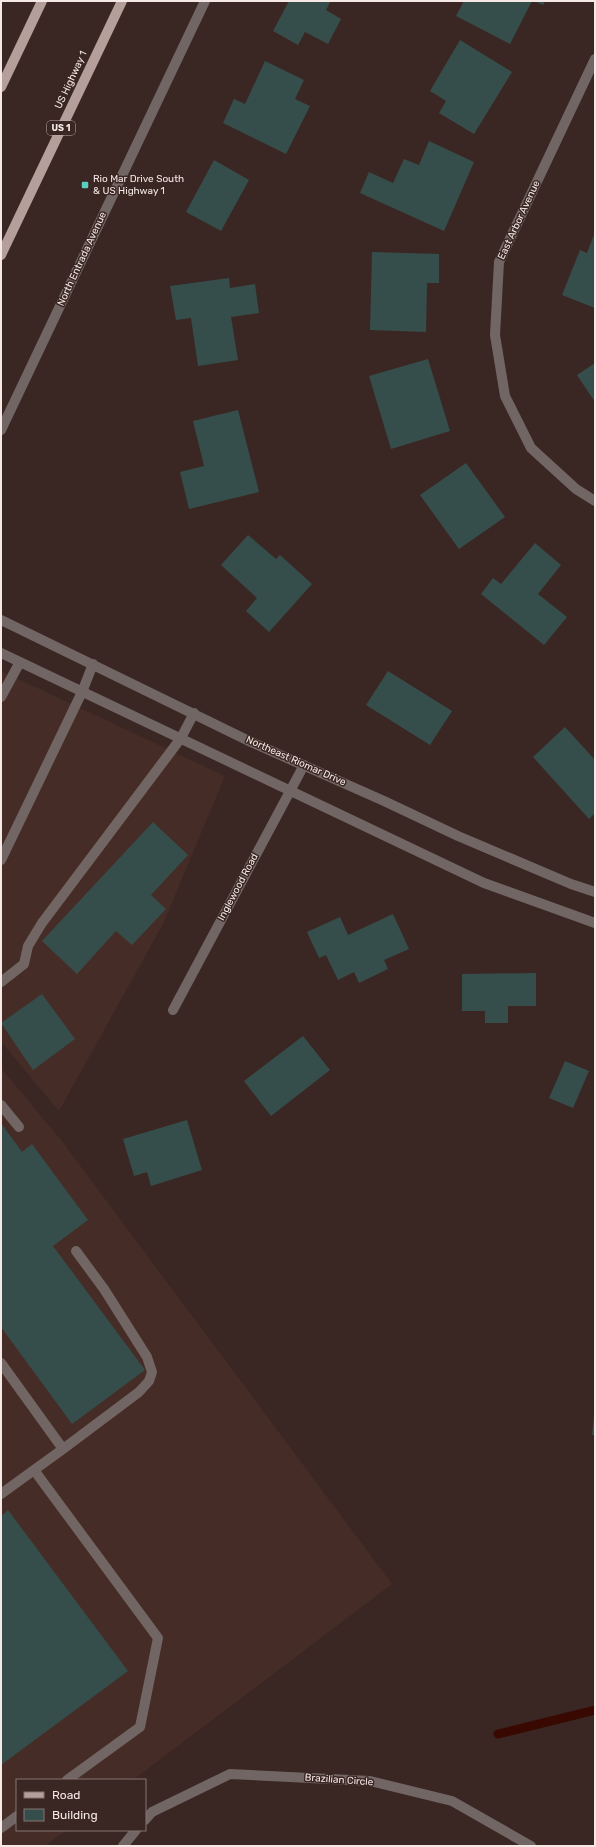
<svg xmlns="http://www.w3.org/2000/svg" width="596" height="1847" font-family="Rubik,sans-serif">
<rect width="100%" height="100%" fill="#3a2723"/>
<path fill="#462c26" d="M1,671L225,776L163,924L59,1111L1,1042Z
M1,1068L61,1140L392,1584L133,1780H17V1830H67L45,1846H1Z"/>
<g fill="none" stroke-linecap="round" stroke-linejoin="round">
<path stroke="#390801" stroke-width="9" d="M498,1734L595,1710"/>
</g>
<path fill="#364e4b" d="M289,1H331L326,10L341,19L328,44L305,32L298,45L273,31Z
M464,1H532L510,44L456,16Z
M534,1H545L543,5Z
M460,40L512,72L474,134L439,113L446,101L430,91Z
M265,61L304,80L295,99L310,106L286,154L223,123L234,99L245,104Z
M429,141L474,162L444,231L360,193L369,172L393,183L404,159L419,165Z
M214,160L249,180L221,231L186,212Z
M595,232V308L562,295L580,250L587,253Z
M372,252L439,254V283H427L426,332L370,330Z
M229,278L230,288L255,284L259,313L231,317L238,360L198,366L191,318L176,320L170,286Z
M428,359L450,431L391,449L369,376Z
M595,363V402L577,375Z
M238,410L259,492L189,509L180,472L204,466L193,421Z
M466,463L505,517L459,549L420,495Z
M248,535L276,559L280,555L312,584L269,632L246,611L257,598L221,565Z
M535,543L561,565L538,594L567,617L544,645L481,594L493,578L501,584Z
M388,671L452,711L430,745L366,705Z
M565,727L595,760V813L589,819L533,757Z
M153,822L188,855L151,895L166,909L132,945L116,931L77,974L42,941Z
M393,914L409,949L384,960L388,969L359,983L354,972L338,980L326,955L319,958L307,932L340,917L348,935Z
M536,973V1006H508V1023H485V1011H462V974Z
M42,994L75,1039L33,1070L1,1023Z
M303,1036L330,1070L271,1116L244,1081Z
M565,1061L589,1071L573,1108L549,1098Z
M187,1120L202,1170L151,1186L147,1172L134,1176L123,1139Z
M1,1123L22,1152L32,1144L88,1220L53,1246L145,1370L72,1424L1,1327Z
M594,1415H595V1435H592Z
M8,1510L128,1671L1,1765V1516Z"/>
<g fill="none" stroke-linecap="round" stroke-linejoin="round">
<path stroke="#716664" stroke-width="10" d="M595,59L499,262L495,335L505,396L531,448L576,489L595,501
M1,430L205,1
M1,620L251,742L384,801L458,836L571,884L595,892
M1,653L484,883L595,923
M1,697L20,662
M1,860L82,692L93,664
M1,982L24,964L28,946L42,923L181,738L194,713
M173,1010L304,765
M1,1105L19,1127
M1,1363L63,1449L1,1494
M63,1449L139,1392L149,1381L152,1372L147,1357L104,1289L76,1251
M34,1470L158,1638L140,1727L67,1780
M145,1820L152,1812L230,1774L370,1781L452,1801L531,1846
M1,1828L17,1816
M123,1846L136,1830"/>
<path stroke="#b49f9a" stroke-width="10" d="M1,87L42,1
M1,255L122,1"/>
</g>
<rect fill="#58cec0" stroke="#3a2723" stroke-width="1.5" x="81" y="181" width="8" height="8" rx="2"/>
<g text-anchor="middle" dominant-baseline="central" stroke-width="3" stroke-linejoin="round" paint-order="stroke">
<rect fill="#3a2723" stroke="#bdaeab" stroke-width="1" x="47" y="121" width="28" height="14" rx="3"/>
<g font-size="9" font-weight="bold" fill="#f5e8e5">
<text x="61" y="128">US 1</text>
</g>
<g font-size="10" fill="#f5e8e5" stroke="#3a2723">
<text transform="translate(71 80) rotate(-65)">US Highway 1</text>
<text transform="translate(519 220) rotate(-65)">East Arbor Avenue</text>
<text transform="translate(82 259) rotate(-65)">North Entrada Avenue</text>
<text transform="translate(296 761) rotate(24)">Northeast Riomar Drive</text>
<text transform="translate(238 887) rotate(-62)">Inglewood Road</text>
<text transform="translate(339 1780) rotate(4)">Brazilian Circle</text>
</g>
<g font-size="10" fill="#f5e8e5" stroke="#3a2723" text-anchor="start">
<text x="93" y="179">Rio Mar Drive South<tspan x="93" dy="12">&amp; US Highway 1</tspan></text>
</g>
</g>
<rect width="596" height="1847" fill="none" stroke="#f5e8e5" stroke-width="4"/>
<rect x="16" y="1779" width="130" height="52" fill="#3a2723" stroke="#857471"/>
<rect x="24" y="1792" width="20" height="6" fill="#b49f9a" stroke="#857471"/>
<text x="52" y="1799" font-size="12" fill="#f5e8e5">Road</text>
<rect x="24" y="1809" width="20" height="12" fill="#364e4b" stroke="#857471"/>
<text x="52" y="1819" font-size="12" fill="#f5e8e5">Building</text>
</svg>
